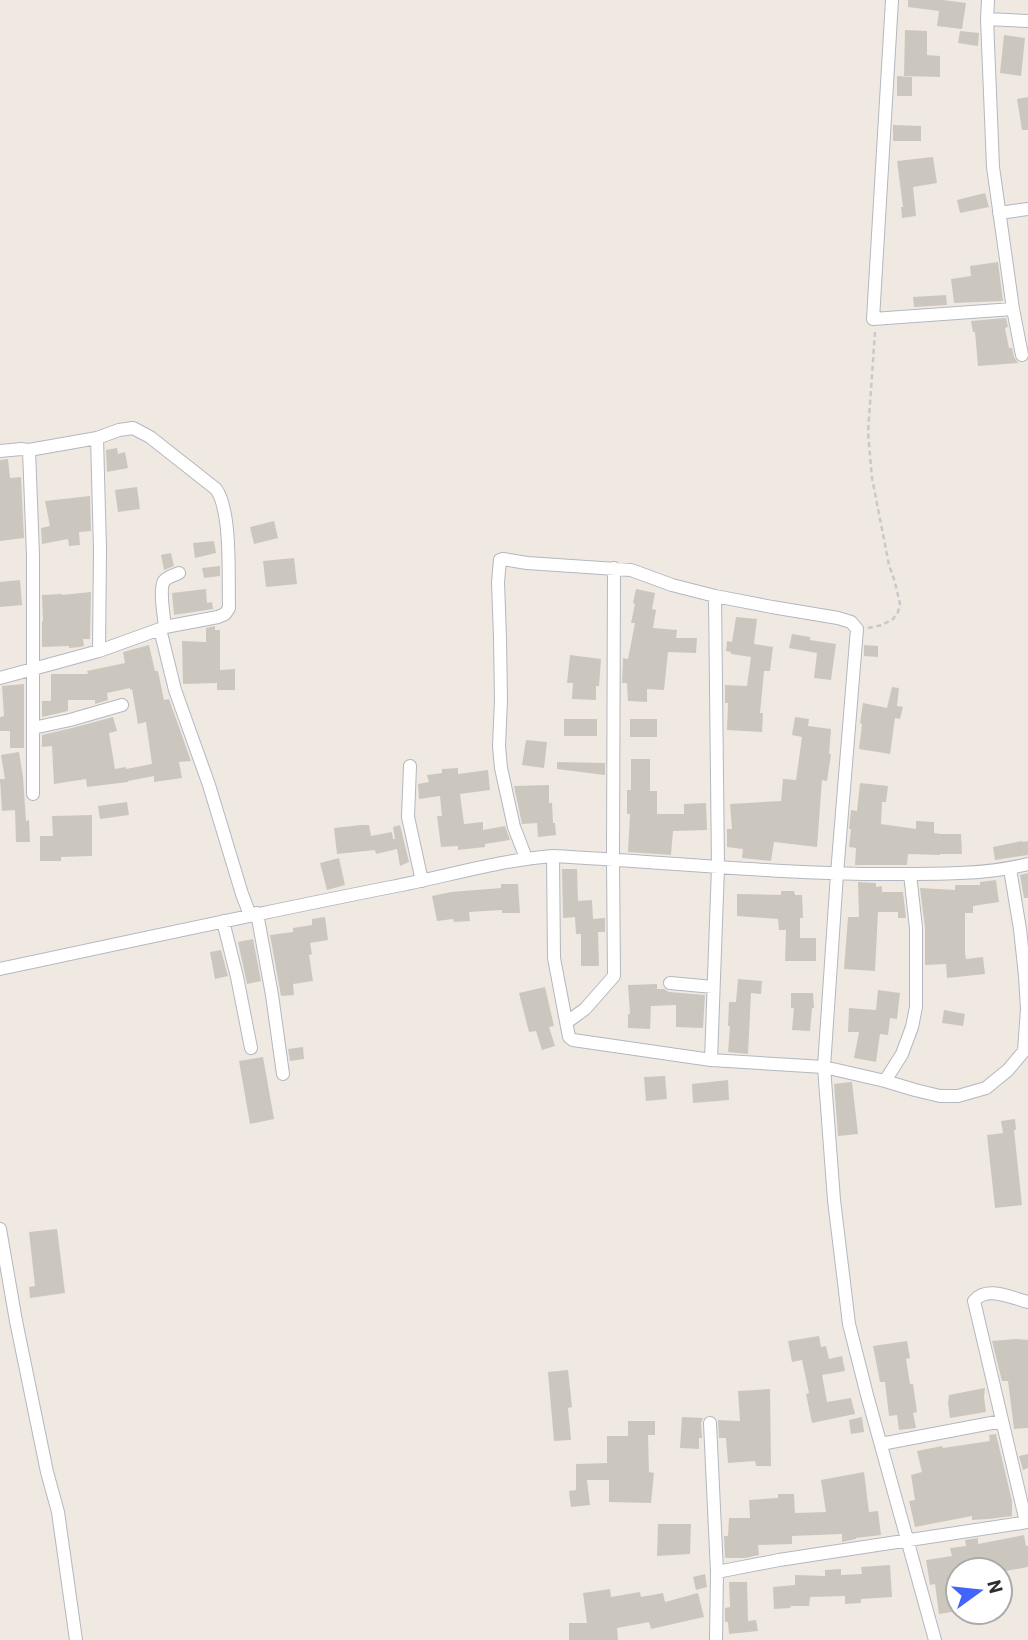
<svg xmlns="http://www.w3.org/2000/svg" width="1028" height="1640" font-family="Barlow,sans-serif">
<rect width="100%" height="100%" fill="#efe9e1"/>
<path fill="#cbc7bf" d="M908,0H943L966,3L962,29L937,26L939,11L908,7Z
M905,30L927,31V55L940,56V77L904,76Z
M960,31L979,33L978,46L958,43Z
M1004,35L1025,38L1021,76L1000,73Z
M897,76L912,77V96H897Z
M1028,97V130H1022L1017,99Z
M893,125L921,126V141H893Z
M933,157L937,183L913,187L916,216L902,218L901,207H903L897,161Z
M985,193L989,207L960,213L957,200Z
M998,262L1003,301L954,303L951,279L971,276L970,266Z
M946,295L947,305L914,307L913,297Z
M1006,318L1008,327L1005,328L1009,348H1012L1014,357L1018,363L978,366L975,332H973L971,321Z
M117,448L118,454L125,452L128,468L107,472L106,450Z
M8,459L10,478L21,477L24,538L0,541V460Z
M137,487L140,509L118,512L115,490Z
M90,496L91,531L79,532L80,545L69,546L68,539L42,544L41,528L50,526L45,501Z
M274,521L278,538L254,544L250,527Z
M214,541L216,553L195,558L193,543Z
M171,553L174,566L164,570L161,555Z
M294,558L297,584L266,587L263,561Z
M220,566V576L204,578L202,568Z
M20,580L22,605L0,607V582Z
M206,589L207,603L212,602L213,609L174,615L172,593Z
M636,589L655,593L652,609L656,610L653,628L677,630L676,638H697L696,653L668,652L664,690L647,689V702L628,701L627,683H622L623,658L628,659L635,623H631L635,604L633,603Z
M91,592L90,639H83L84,646L80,647L69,648V646L42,647V621H43L42,595L62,594V595Z
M736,617L757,619L754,644L773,647L770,671H764L760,713H763L762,732L727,730L728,703H725V685L747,686L751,657L731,654V652L726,651L727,641L732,642Z
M215,626V630H220V670L235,669V690H217V683L183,684L182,641L206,642V628Z
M792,634L810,637V640L836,644L831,680L814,678L817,653L789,648Z
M149,645L155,671H158L164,700L169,699L191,761L179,762L182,778L154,782V776L128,781V782L87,787L86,779L54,784L52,746L42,747V735L72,728L113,717L117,731L109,733L115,769L126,767V769L152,764L146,722L138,724L132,689L130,690V688L107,693L108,700L95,704V700H68V711L42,717V701H51V674H88L87,671L125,663L123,652Z
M864,645L878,646V657L864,656Z
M570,655L601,659L599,686H596V700L572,699L573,683H567Z
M24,684V748H10V731H0V717L4,716L2,686Z
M892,687L899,688L897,706L903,707L900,719L895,718L890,754L859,749L862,724L860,723L863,703L887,708Z
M795,717L809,719L808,726L831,729L829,754H831L827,781L822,780L817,847L774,842L771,861L742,858L743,849L727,847V829H732L730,804L781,801L783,779L796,780L802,737L792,735Z
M564,719H597V736H564Z
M630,719H657V737H630Z
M526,740L547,742L544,768L522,765Z
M19,752L23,777L26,821L29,820L30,842H16L15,810L2,811L0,779H5L1,755Z
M631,759H650V791H657V814H684V804L706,803L707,830L673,831L671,855L628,852L630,814H627V790H631Z
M557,762L605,763V775L557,769Z
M458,768V774L488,770L490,790L460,794L464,824L483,822V830L505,826L510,840L485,844V847L458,850V846L441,847L437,816H442L440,796L419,799L418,784L429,782L427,775L442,773V769Z
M860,783L888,786L886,802H882L881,824L916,829V821L934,822V833L941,834H961L962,854H940V855L908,854L907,865H855L856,848L849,847L851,829H849L851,810L857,811Z
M549,785V803H552L553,823H555L556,835L538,837L537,823L522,824L514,786Z
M127,802L129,815L100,819L98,806Z
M92,815V856L61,857V861H40V836H53L52,816Z
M361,825H369L371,836L392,832L393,839H395L393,827L400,825L409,862L400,866L397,849L376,854L375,850L337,854L334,828Z
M1022,841L1023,842L1028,841V855L995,860L993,847Z
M339,858L345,885L327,890L320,863Z
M562,869H577L578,901L592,900L593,919L605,918V932H598L599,966H581V934H576L575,917L563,918Z
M1028,873V898H1024L1020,875Z
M996,880L999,902L973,906V913H965V953L966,959L983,957L985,974L947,978L946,964L925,965V928L920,888L955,890V885H980V882Z
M858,882L876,883V887L882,886V892H903L906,918H898V912H878L875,971L844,969L848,917H859Z
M501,884H518L520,913H502V910L469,912L470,921L454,922L453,919L437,921L432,896L451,892L501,888Z
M781,891H794L795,895H802L803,918H800V938H816V961H785L786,930H779L778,919L737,916V894L781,895Z
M325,917L328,940L310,943L312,954L309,955L313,981L293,984L294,995L281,996L270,935L293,932V928L312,925V919Z
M253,939L261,981L247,984L238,942Z
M221,950L228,976L215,979L210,952Z
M738,979L762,981L761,994L751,993L748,1054L728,1052L730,1026H728L729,1002H736Z
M657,984V989H664L669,992L705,995L703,1028L676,1027V1005L651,1006L650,1029L628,1028V1014H630L628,985Z
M545,987L554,1026L549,1027L555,1046L542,1050L536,1031L529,1032L519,993Z
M878,990L900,993L897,1019L890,1018L888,1035L880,1034L876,1062L854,1058L859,1032H848L849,1008L876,1010Z
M791,993H813L814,1008H812L810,1031L792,1030L794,1008H791Z
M944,1010L965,1014L963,1026L942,1023Z
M303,1047L304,1059L290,1061L288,1049Z
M263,1057L274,1119L250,1124L239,1061Z
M665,1076L667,1099L646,1101L644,1077Z
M728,1080L729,1100L693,1103L692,1084Z
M850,1082H852L858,1134L838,1136L834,1084Z
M1015,1119L1016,1130H1014L1022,1205L995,1208L987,1135L1003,1133L1001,1121Z
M57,1229L65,1293L30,1298L29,1287L35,1286L29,1232Z
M819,1336L821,1347L826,1346L829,1359L842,1356L845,1371L822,1375L827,1402L851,1398L855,1414L812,1423L806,1394L809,1393L802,1360L792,1362L788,1341Z
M1016,1339L1028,1340V1428L1014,1429L1008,1381H1002L992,1341Z
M907,1341L910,1358L906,1359L910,1384H913L917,1412L913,1413L916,1428L899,1430L897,1415L889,1416L885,1382H880L873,1346Z
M568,1370L572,1407L568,1408L571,1440L554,1441L548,1372Z
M985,1388L984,1397L986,1412L950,1418L948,1403L949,1395Z
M770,1389L771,1466H756L755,1461L728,1463L726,1438H719L718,1420L740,1421L738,1391Z
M682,1417L703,1418L701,1423L702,1438H699V1449L680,1448Z
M862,1417L864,1432L851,1434L849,1420Z
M628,1421H655V1435H648L649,1472L654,1473L651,1503L609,1502V1480H587L590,1505L571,1507L569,1491L576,1490V1464L607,1463V1436H628Z
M996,1434L1012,1501V1516L988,1519L972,1520V1516L915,1527L909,1501L915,1500L911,1475L922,1472L917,1451L942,1446L943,1448L990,1441L989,1435Z
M1028,1454V1468L1023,1470L1019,1456Z
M864,1472L869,1512L878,1511L881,1535L856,1538V1539L842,1542V1534L792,1536V1544L758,1545L759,1555L745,1558H725L724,1536H728L729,1518H750L749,1500L778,1498V1494H794L795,1513L826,1512L821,1480Z
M658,1524H691L690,1554L657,1556Z
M1024,1535L1026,1546H1028V1567L1000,1572V1570H958V1611L939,1614L935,1584L930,1585L926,1560L952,1556L950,1548L966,1546L965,1540L978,1538V1544Z
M890,1565L892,1597L861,1599V1603L845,1604V1596L810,1597L809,1606H790L791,1608L774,1609L773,1587L795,1585V1575L825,1576V1570L841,1569V1575L862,1574L861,1567Z
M705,1574L707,1587L696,1590L693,1577Z
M729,1582H747L748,1621L756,1620L758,1631L729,1634L728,1622H725V1608L730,1607Z
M610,1589L611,1597L640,1592L641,1597L663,1593L665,1602L698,1593L704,1617L651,1629L649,1622L617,1628L618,1640H569V1623H587L583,1593Z"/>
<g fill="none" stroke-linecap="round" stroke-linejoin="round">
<defs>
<path id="minor" d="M892,0L873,319L1013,309
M988,0L987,19L993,167L1013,309L1022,355
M987,19L1028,21
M999,213L1028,209
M97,438L100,549L99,651
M29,450L33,555V794
M0,451L21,449L29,450L97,438L119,430L133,428L150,437L216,489C232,511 228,579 229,608L225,614L218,617L165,627
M179,573C174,575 167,577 164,581C159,589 164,617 165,627L160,629L175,690L209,785L242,894L250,915
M0,678L99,651L160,629
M33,728L70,720L122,705
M410,766L408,817L422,881
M553,856L554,958L569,1037L573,1040L711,1060L824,1067L885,1081L915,1090L940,1096H958L986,1088L1008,1070L1024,1051L1027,1009L1025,976L1020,929L1010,869
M526,858L514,827L501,768L499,746L501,700L500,638L498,582L500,560L503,559L527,563L631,570L672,585L715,596L772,607L838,618L851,622L857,629L837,874L824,1067L834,1200L849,1324L867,1395L935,1640
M257,913L272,995L283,1074
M223,921L237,977L251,1048
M0,969C130,941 260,913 391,887C445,877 498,860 553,856C665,862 777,874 890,874C935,874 984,875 1028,864
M670,983L713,987
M567,1022L585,1009L614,976L613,860L614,568
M711,1060L718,867L715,596
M885,1081L902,1054L912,1027L916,1007V928L910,874
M0,1229L16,1321L47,1472L58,1512L76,1640
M710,1423L717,1572
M881,1444L1002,1421
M1026,1522L974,1301C987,1285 1011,1298 1028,1302
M716,1640L717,1572L779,1560L1028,1522"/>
</defs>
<use href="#minor" stroke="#b4b7c1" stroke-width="14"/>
<path stroke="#c9c9c9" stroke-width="2.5" stroke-dasharray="5 3.5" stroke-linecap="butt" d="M868,628L882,625L893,619L898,612L900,604L895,582L889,565L872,478L868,432L875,332"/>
<use href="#minor" stroke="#fff" stroke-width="12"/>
</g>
<g transform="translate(979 1591) rotate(75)"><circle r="33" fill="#ffffff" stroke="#ababab" stroke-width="2"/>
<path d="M0-5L12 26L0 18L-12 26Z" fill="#4264fb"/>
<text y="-10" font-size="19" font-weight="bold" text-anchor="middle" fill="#2e2e2e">N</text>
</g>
</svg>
